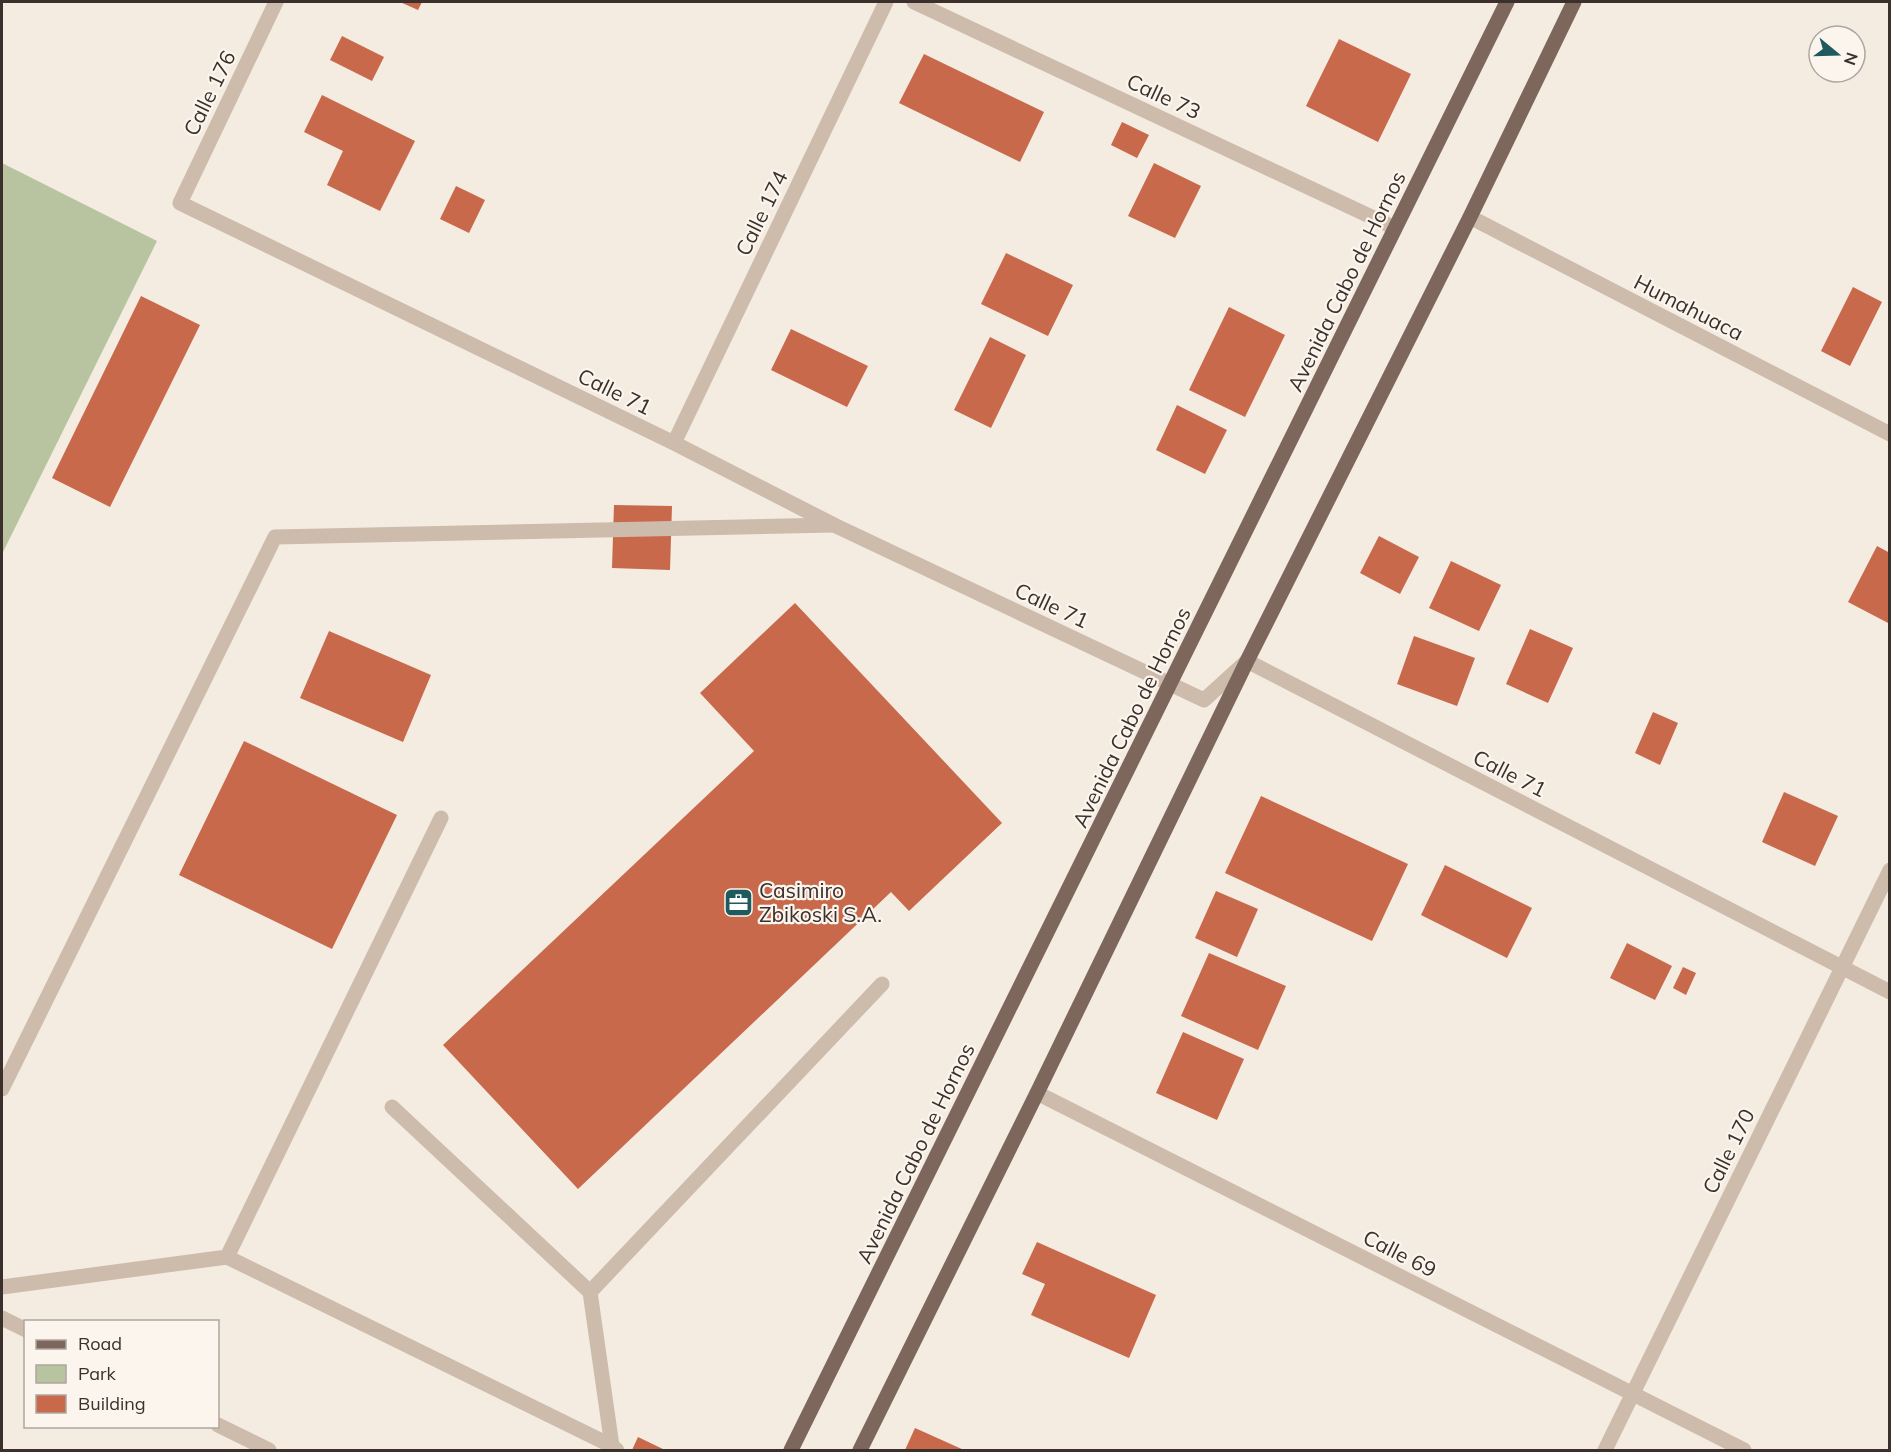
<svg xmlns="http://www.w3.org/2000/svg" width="1891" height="1452" font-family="Mulish,sans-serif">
<rect width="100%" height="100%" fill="#f4ebe1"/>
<path fill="#b8c4a0" d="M2,163L157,241L2,554Z"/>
<path fill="#c8694b" d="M400,2H422L418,10Z
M342,36L384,57L372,81L330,60Z
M1339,39L1411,74L1378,142L1306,106Z
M924,54L1044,112L1020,162L899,103Z
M322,95L415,141L380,211L327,185L343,151L304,132Z
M1122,122L1149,135L1137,158L1111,145Z
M1154,163L1201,186L1175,238L1128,216Z
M456,186L485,200L469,233L440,219Z
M1006,253L1073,285L1048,336L981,304Z
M1853,287L1882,302L1850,366L1821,351Z
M141,296L200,325L110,507L52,478Z
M1229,307L1285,335L1245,417L1189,390Z
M791,329L868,366L847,407L771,370Z
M990,337L1026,355L991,428L954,410Z
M1177,405L1227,430L1205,474L1156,450Z
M614,505L672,506L670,570L612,568Z
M1379,536L1419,557L1400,594L1360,573Z
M1877,546L1890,553V624L1848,602Z
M1451,561L1501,585L1479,631L1429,608Z
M795,603L1002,823L909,911L891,892L578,1189L443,1045L754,751L700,693Z
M1530,629L1573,648L1548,703L1506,684Z
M329,631L431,675L403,742L300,698Z
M1414,636L1475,658L1457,706L1397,684Z
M1653,712L1678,723L1660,765L1635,753Z
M244,741L397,815L332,949L179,875Z
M1784,792L1838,816L1815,866L1762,842Z
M1261,796L1408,864L1372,941L1225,873Z
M1445,865L1532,908L1507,958L1421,915Z
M1216,891L1258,909L1237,957L1195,938Z
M1627,943L1672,966L1655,1000L1610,978Z
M1209,953L1286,986L1258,1050L1181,1016Z
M1683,967L1696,973L1686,995L1673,988Z
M1183,1032L1244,1059L1217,1120L1156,1093Z
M1037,1242L1156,1295L1129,1358L1031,1315L1045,1284L1022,1274Z
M915,1428L964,1450H905Z
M638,1437L665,1450H632Z"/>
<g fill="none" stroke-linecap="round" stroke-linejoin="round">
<path stroke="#cdbbac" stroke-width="15" d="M2,1089L275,537L834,525
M392,1107L590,1292L612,1446L610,1450
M227,1257L441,818
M2,1287L227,1257L612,1446L617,1450
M590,1292L882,984
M2,1318L26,1330
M218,1425L269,1450"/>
<path stroke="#cdbbac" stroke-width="15" d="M276,2L180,203L674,443L834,525L1204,700L1247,661L1890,992
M914,2L1395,228
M1470,217L1890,434
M674,443L886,2
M1037,1093L1744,1450
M1605,1450L1890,870"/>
<path stroke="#7d675c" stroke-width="15" d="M791,1450L1507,2
M860,1450L1037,1093L1247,661L1470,217L1574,2"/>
</g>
<defs>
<symbol id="office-square" viewBox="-11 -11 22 22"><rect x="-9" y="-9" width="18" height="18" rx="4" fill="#1f5a5e" stroke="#fbf5ee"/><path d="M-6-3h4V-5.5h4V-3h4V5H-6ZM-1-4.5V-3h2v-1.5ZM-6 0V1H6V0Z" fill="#fff"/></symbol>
</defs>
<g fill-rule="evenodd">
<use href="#office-square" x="722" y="886" width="33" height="33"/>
</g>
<g text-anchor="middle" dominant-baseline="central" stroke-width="4.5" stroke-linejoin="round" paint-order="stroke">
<g font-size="21" fill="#3b302b" stroke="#fbf5ee">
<text transform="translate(209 93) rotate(-64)">Calle 176</text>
<text transform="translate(1164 96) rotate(25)">Calle 73</text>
<text transform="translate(761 213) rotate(-64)">Calle 174</text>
<text transform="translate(1346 281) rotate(-64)">Avenida Cabo de Hornos</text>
<text transform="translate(1689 307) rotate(27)">Humahuaca</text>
<text transform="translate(615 391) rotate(26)">Calle 71</text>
<text transform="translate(1052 605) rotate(25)">Calle 71</text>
<text transform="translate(1131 717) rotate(-64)">Avenida Cabo de Hornos</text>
<text transform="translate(1510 773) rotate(27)">Calle 71</text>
<text transform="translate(1728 1151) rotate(-64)">Calle 170</text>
<text transform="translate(915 1153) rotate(-64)">Avenida Cabo de Hornos</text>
<text transform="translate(1400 1253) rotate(27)">Calle 69</text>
</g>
<g font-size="21" fill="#3b302b" stroke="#fbf5ee" text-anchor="start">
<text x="759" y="890">Casimiro<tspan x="759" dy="24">Zbikoski S.A.</tspan></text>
</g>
</g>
<rect width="1891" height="1452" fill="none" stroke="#3b302b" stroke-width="6"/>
<rect x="24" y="1320" width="195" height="108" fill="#fbf5ee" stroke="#aea6a0" stroke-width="1.5"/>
<rect x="36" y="1340" width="30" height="9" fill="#7d675c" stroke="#aea6a0" stroke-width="1.5"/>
<text x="78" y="1350" font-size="18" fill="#3b302b">Road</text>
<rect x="36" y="1365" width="30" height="18" fill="#b8c4a0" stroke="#aea6a0" stroke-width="1.5"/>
<text x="78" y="1380" font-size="18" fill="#3b302b">Park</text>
<rect x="36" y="1395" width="30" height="18" fill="#c8694b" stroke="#aea6a0" stroke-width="1.5"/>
<text x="78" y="1410" font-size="18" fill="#3b302b">Building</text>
<g transform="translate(1837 54) rotate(109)"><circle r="28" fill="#fbf5ee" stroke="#aea6a0" stroke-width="1.5"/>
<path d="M0-4.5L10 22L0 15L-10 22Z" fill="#1f5a5e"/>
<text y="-9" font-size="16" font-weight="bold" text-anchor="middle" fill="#3b302b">N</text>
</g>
</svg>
